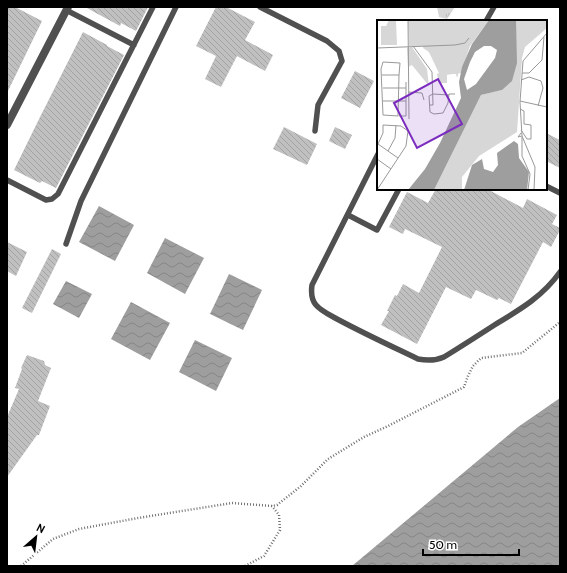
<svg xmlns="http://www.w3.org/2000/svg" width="567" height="573" font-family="Cabin,sans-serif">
<defs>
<pattern id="grass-tufts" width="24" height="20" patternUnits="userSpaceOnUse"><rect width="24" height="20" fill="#d7d7d7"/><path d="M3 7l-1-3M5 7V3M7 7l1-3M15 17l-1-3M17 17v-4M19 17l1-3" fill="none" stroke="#b7b7b7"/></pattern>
<pattern id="water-waves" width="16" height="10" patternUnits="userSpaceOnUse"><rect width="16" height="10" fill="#9e9e9e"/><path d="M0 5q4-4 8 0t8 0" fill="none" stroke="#868686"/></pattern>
<pattern id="building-back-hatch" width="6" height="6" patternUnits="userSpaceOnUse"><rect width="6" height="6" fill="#c0c0c0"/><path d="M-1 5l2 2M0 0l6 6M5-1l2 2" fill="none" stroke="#a3a3a3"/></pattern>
</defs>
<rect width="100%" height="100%" fill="#fff"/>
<path fill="url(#grass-tufts)" d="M437,7H455L447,19L439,17Z"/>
<path fill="url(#water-waves)" d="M99,206L134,225L115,261L79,242Z
M165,238L204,258L185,294L147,273Z
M229,274L262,290L243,330L210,314Z
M66,281L92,294L79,318L53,304Z
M131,302L170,323L150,360L111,339Z
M195,340L232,358L216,391L179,372Z
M560,398V566H352L518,427Z"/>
<path fill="url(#building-back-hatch)" d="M7,7H15L42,21L7,93Z
M85,7H148L136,31L121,23L120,26Z
M216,7H226L255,22L245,40L273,55L265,71L237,56L221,87L205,79L216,56L196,46Z
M83,32L107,45V46L124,55L56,188L42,181L40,183L14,170L40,117Z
M355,71L374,81L360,108L341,98Z
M284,127L317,144L307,165L273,149Z
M335,127L352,135L345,149L329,141Z
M546,133L560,140V168L546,161Z
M436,189H487L523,208L527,199L557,215L552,224L560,228V230L551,247L543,242L511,304L499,298L497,300L476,290L471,299L446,287L417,344L381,325L389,311H387L395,295L397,296L403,284L419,293L442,247L405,229L403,234L389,227L407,192L428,203Z
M7,242L27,252L16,276L7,271Z
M52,249L61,254L32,313L22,308Z
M27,355L44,361L45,365L51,368L38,401L50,406L39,435H37L7,477V417L19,389L15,388L22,369L21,368Z"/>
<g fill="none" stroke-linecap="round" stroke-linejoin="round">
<path stroke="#727272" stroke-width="2.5" stroke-dasharray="1 2" stroke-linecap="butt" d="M21,566L53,539L79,529L138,518L232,503L272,506L277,505L301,486L328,459L364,437L388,426L464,387L468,376L473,366L481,358L522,353L560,322
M245,566L264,556L280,530L279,515L272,506"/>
<path stroke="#505050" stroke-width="5.5" d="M260,7L327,41L339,51L342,61L318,105L315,131
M66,10L134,45
M486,21L494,7
M378,154L312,285C311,292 311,299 316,305C321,311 330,315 337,319C363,333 391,346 418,359C428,361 435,361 444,357C462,346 479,335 496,324C521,309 543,296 560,272
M7,180L46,200L52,199L58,194L153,7
M546,186L560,193
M348,215L377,230L399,189
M66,244L81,201L176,7"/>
<path stroke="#505050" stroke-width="8" d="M7,125L68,7"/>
</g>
<g transform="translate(377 20)">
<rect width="170" height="170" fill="#fff"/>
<path d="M12,0H19L20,25H4V6H9ZM31,0H112L93,26L84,53L68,55L62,53L49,26H32ZM35,27L50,49L52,66L35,45L31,47L30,28Z" fill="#d7d7d7"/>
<path d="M40,0H80L90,3L84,11L85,17L92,22L80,58L79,54H70V63H62L60,54L64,52L55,34L46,28L48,20ZM139,0H170V8L148,27L145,38L140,112L102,136L85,157V170H57L104,75L125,70L139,26Z" fill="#d7d7d7"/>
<path d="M82,0H94L99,7L91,13Z" fill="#d7d7d7"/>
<path d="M112,0H139L140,43L135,61L125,70L104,75L57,170H31L48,149L63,123L84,78L82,62L85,47L95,24ZM107,26H114L120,30L118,38L99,64L90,70L87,59L93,42L98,32ZM137,121L141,124L142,138L152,152L150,170H87L95,145L105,139L107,149L116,152L121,145L120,133Z" fill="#9e9e9e" fill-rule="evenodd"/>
<path fill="none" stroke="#999" stroke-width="1" d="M31,0L32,99M36,26L55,52L56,85H53M0,28L78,25L88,23L92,18M145,53H152L165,40L167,17M5,55H22L23,43L6,42L4,49L6,95L21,96L22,55M144,60L152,57L164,61L166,68L161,86M6,68H29M31,72L45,73L47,80M56,74L52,76L53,92L57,94L66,93L71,83L72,74H78M56,74L72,75M6,81H29M143,81L170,87M143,89L147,91V104L154,105V119H150L144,110M22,96H29V62M144,113L141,117L145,116L143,82L146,41L170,13M145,116L158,147L157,170M145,117V136L153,154L151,170M1,124L21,138M11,131L18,118L19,105M0,139L14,149M0,170L29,126L31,111L24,106L6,105V113L1,124"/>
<path fill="#7b2cbf" fill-opacity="0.15" stroke="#7b2cbf" stroke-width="2" d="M61,59L85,104L40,128L17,83Z"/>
<rect width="170" height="170" fill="none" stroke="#000" stroke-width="2"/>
</g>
<rect width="567" height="573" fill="none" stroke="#000000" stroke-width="16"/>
<g transform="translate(36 537) rotate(28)" stroke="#ffffff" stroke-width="3" paint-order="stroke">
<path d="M0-3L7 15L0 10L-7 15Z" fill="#000000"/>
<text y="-6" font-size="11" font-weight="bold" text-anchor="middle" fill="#000000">N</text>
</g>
<path d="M423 549v6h96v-6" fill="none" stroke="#000000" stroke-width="2"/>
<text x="429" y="549" font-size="12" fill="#000000" stroke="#ffffff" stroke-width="3" paint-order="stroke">50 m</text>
</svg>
